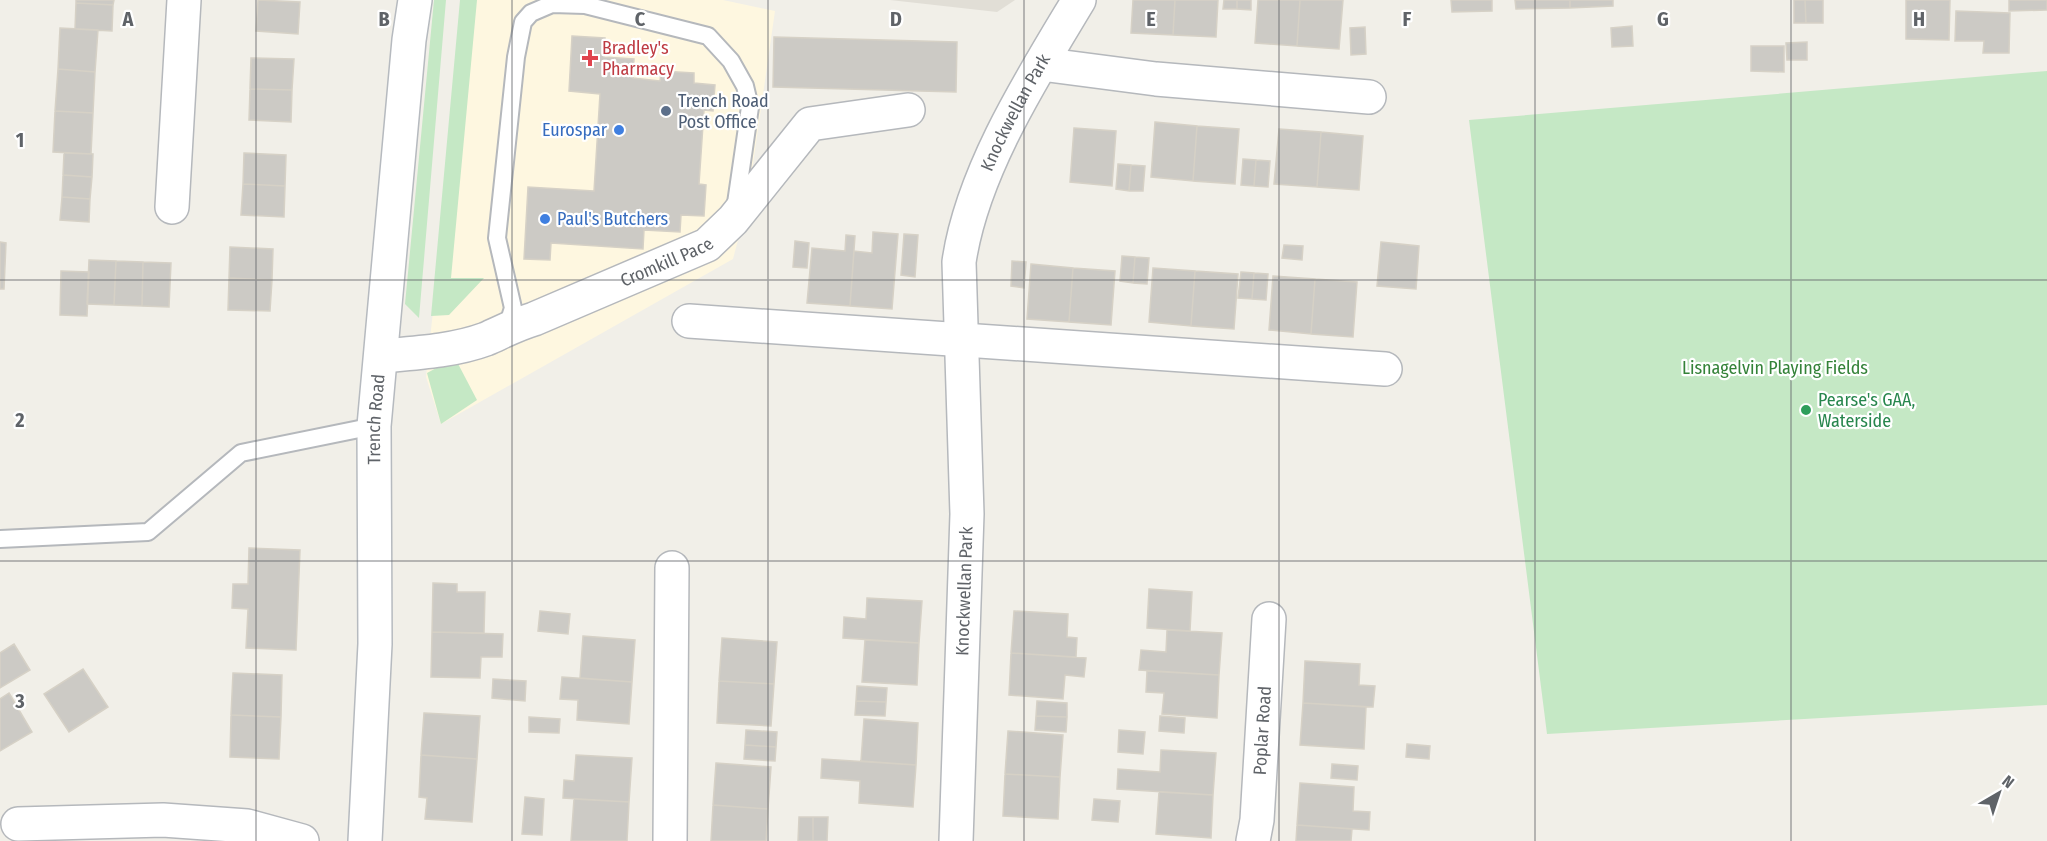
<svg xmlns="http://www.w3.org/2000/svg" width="2047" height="841" font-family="'Fira Sans Condensed',sans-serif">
<rect width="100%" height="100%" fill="#f1efe8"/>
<path fill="#fef7e0" d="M466,0H723L775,11L747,206L733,259L441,424L426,377Z"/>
<path fill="#e1ded6" d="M890,0H1015L997,12Z"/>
<path fill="#c5e8c5" d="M434,0H446L419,318L405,304Z
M460,0H477L451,278H484L449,315L431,316Z
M2047,71V705L1547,734L1469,120Z
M455,358L477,400L441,424L427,373Z"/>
<path fill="#cccac5" stroke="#d6d1c6" stroke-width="1.5" d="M76,0H114L113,5L76,3Z
M258,0L300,2L298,34L256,31Z
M1133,0H1175L1173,35L1131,33Z
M1175,0H1218L1216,37L1173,35Z
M1224,0H1237V9H1223Z
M1237,0H1251V10L1237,9Z
M1258,0H1300L1297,46L1255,43Z
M1300,0H1343L1339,49L1297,46Z
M1451,0H1492V11L1452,12Z
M1515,0H1570V8L1516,9Z
M1570,0H1613V6L1570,8Z
M1794,0H1805L1806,23H1794Z
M1805,0H1823V23H1806Z
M1906,0H1950L1949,40L1906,39Z
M2009,0H2047V10L2009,11Z
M76,3L113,5L112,31L75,29Z
M1956,11L2010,13L2009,53H1983L1984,41H1955Z
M1632,26L1633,46L1612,47L1611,28Z
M1365,27L1366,54L1351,55L1350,28Z
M60,28L98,30L95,72L58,69Z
M572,36L605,38L604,57L634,59L633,78L660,81L661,71L694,73V83L715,85L713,111L704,110L699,184L706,185L704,216L681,215L680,232L644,230L643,249L551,243L550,260L524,259L528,187L594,191L600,94L569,91Z
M774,37L957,42L956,92L773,87Z
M1807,42V60H1787L1786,43Z
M1751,46H1784V72L1751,71Z
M251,58L294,59L292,90L250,89Z
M58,69L95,72L93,113L55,111Z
M250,89L292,90L291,122L249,120Z
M55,111L93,113L91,154L53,152Z
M1155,122L1197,126L1193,181L1151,177Z
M1197,126L1239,129L1235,184L1193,181Z
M1074,128L1116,131L1112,186L1070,182Z
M1279,129L1321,132L1317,187L1274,184Z
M1321,132L1363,136L1359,190L1317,187Z
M64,153L93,154L92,177L63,175Z
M244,153L286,155L285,186L243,184Z
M1243,159L1256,160L1254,186L1241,185Z
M1256,160L1270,161L1268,187L1254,186Z
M1118,164L1131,165L1129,191L1116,189Z
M1131,165L1145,166L1143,191H1129Z
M63,175L92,177L90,199L62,197Z
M243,184L285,186L284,217L241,215Z
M62,197L90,199L89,222L60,220Z
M873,232L898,234L892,309L850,306L854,251L872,253Z
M904,234L918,235L915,277L901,275Z
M846,235L855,236L850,306L807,303L812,248L845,251Z
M795,241L809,243L807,268L793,267Z
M0,242L6,243L4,289H0Z
M1381,242L1419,246L1416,289L1377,286Z
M1284,245L1303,246L1302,260L1282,258Z
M230,247L273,249L272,280L229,278Z
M1122,256L1135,257L1133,283L1120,281Z
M1135,257L1149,258L1147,284L1133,283Z
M89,260L116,261L114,305L87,304Z
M116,261L143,262L142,306L114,305Z
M1012,261L1026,262L1024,288L1011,286Z
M143,262L171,263L169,307L142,306Z
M1031,264L1073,268L1069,322L1027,319Z
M1073,268L1115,271L1111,325L1069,322Z
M1153,268L1195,271L1191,326L1149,322Z
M61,271L89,272L87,316L60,315Z
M1195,271L1238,274L1234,329L1191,326Z
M1241,272L1254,273L1252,299L1238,298Z
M1254,273L1268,274L1266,300L1252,299Z
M1273,276L1315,279L1311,334L1269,330Z
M229,278L272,280L270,311L228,310Z
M1315,279L1357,282L1353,337L1311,334Z
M249,548L300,550L296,650L246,648L248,609L232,608L233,584H248Z
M433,583L457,584V592H485L484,633L432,632Z
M1149,589L1192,592L1190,631L1147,628Z
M867,598L922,601L919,643L843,638L844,617L866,619Z
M540,611L570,614L568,634L538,631Z
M1014,611L1068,614L1067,637L1077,638L1076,657L1011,653Z
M1167,630L1222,633L1219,675L1139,670L1141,650L1166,652Z
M432,632L503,634L502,657H481L480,678L431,677Z
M583,636L635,640L632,682L580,678Z
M722,638L777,642L774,684L719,681Z
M865,640L919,643L917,685L862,682Z
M14,644L30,670L0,688V653Z
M1011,653L1086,658L1084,677L1065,675L1063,699L1009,695Z
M1305,661L1360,664L1359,685L1375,686L1373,707L1303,703Z
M83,669L108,707L69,732L44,694Z
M1147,671L1219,675L1217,718L1162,714L1164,693L1146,692Z
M233,673L282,675L281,717L231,715Z
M562,677L632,682L629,724L577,720L578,700L560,699Z
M493,679L526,681L525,701L492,698Z
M719,681L774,684L771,726L717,723Z
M857,686L887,688L886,702L856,701Z
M9,693L32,732L0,751V699Z
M856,701L886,702L885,716L855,715Z
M1037,701L1067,703V717L1036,716Z
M1303,703L1366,707L1364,749L1300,745Z
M424,713L480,716L477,759L421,755Z
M231,715L281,717L279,759L230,757Z
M1036,716L1067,717L1066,732L1035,730Z
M1160,716L1185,718L1184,733L1159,731Z
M529,717L560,719L559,733L529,732Z
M864,719L918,723L916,765L861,761Z
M746,730L777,732L776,747L745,745Z
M1119,730L1145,732L1143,754L1118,752Z
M1008,731L1063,735L1060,777L1005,774Z
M1407,744L1430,746L1429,759L1406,757Z
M745,745L776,747L775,761L744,759Z
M1161,750L1216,753L1213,795L1117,789L1118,769L1160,772Z
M421,755L477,759L472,822L425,819L427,798L419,797Z
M576,755L632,758L629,802L563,798L564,780L574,781Z
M822,759L916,765L913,807L859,803L860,781L821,778Z
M716,763L771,767L768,809L713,805Z
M1332,764L1358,766L1357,780L1331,778Z
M1005,774L1060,777L1058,819L1003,816Z
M1300,783L1354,787L1353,811L1370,812L1369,830L1297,825Z
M1159,792L1213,795L1211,838L1156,834Z
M525,797L544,799L542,835L522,834Z
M574,799L629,802L627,841H571Z
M1094,799L1120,801L1118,822L1092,820Z
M713,805L768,809L766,841H711Z
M799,817H813V841H798Z
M813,817H828L827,841H813Z
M1297,825L1352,829L1351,841H1296Z"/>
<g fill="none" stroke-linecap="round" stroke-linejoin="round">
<defs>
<path id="lane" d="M507,327L513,308L497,238L516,57L523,22L531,13L552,4L585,5L708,36L731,61L745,86L750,107L735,210
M0,539L148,532L241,453L374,426"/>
<g id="street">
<path d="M1041,64L1156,79L1369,97"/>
<path d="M172,207L184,0"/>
<path d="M689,321L1385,369"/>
<path id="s1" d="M381,356C415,353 454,351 486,339C502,332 517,324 534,319L707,245L733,220L810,124L908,110"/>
<path d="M18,824L163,820L247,826L302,841"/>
<path d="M670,841L672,568"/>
<path id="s2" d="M956,841L967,514L959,262C972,172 1032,78 1079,0"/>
<path id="s3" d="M1253,841L1257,820L1269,619"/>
</g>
<g id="secondary">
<path id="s4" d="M365,841L375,644L374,426L409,40L415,0"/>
</g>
</defs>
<use href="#lane" stroke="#b5b8bc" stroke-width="20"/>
<use href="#street" stroke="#b5b8bc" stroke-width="36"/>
<use href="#secondary" stroke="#b6babf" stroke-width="36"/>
<use href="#lane" stroke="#fff" stroke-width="16"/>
<use href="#street" stroke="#fff" stroke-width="33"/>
<use href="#secondary" stroke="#fff" stroke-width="33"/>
</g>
<path fill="none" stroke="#5f6368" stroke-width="1.5" stroke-opacity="0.55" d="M256,0V841M512,0V841M768,0V841M1024,0V841M1279,0V841M1535,0V841M1791,0V841M0,280H2047M0,561H2047"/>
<path fill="#e0444e" stroke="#fff" stroke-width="2" d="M587 49h6v6h6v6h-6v6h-6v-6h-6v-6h6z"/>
<circle fill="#5c6f8a" stroke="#fff" stroke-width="2" cx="666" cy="111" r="6"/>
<g fill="#3f7fe0" stroke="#fff" stroke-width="2">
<circle cx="619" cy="130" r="6"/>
<circle cx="545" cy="219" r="6"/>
</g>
<circle fill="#2e9e5b" stroke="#fff" stroke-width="2" cx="1806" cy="410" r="6"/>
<g text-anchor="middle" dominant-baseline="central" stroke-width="4.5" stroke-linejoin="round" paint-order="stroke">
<g font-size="18" fill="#be3a42" stroke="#fff" text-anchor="start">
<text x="602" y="48">Bradley's<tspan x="602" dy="21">Pharmacy</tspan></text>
</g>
<g font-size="18" fill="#4e5e75" stroke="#fff" text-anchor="start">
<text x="678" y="101">Trench Road<tspan x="678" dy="21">Post Office</tspan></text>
</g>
<g font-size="18" fill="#5f6368" stroke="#fff">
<text stroke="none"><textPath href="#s2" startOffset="740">Knockwellan Park</textPath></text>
<text stroke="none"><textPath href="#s1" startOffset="303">Cromkill Pace</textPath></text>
<text stroke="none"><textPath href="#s4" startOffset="422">Trench Road</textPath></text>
<text stroke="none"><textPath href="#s2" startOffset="250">Knockwellan Park</textPath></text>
<text stroke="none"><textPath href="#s3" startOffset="111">Poplar Road</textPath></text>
</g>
<g font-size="18" fill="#366cbe" stroke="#fff" text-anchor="end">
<text x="607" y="130">Eurospar</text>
<text x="557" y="219" text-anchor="start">Paul's Butchers</text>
</g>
<g font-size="18" fill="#348238" stroke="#fff">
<text x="1775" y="368">Lisnagelvin Playing Fields</text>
</g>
<g font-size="18" fill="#27864d" stroke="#fff" text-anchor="start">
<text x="1818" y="400">Pearse's GAA,<tspan x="1818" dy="21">Waterside</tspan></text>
</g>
</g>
<g font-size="20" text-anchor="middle" font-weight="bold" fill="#5f6368" stroke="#fff" stroke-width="4.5" stroke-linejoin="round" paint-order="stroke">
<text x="128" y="26">A</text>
<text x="384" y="26">B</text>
<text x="640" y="26">C</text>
<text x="896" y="26">D</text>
<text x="1151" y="26">E</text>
<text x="1407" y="26">F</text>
<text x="1663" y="26">G</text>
<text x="1919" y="26">H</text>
<text x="20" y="147">1</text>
<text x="20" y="427">2</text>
<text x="20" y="708">3</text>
</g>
<g transform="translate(1999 793) rotate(39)" stroke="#ffffff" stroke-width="4.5" paint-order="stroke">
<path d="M0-4.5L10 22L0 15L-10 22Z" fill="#5f6368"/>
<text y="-9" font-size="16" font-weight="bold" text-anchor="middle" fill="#5f6368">N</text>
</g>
</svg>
